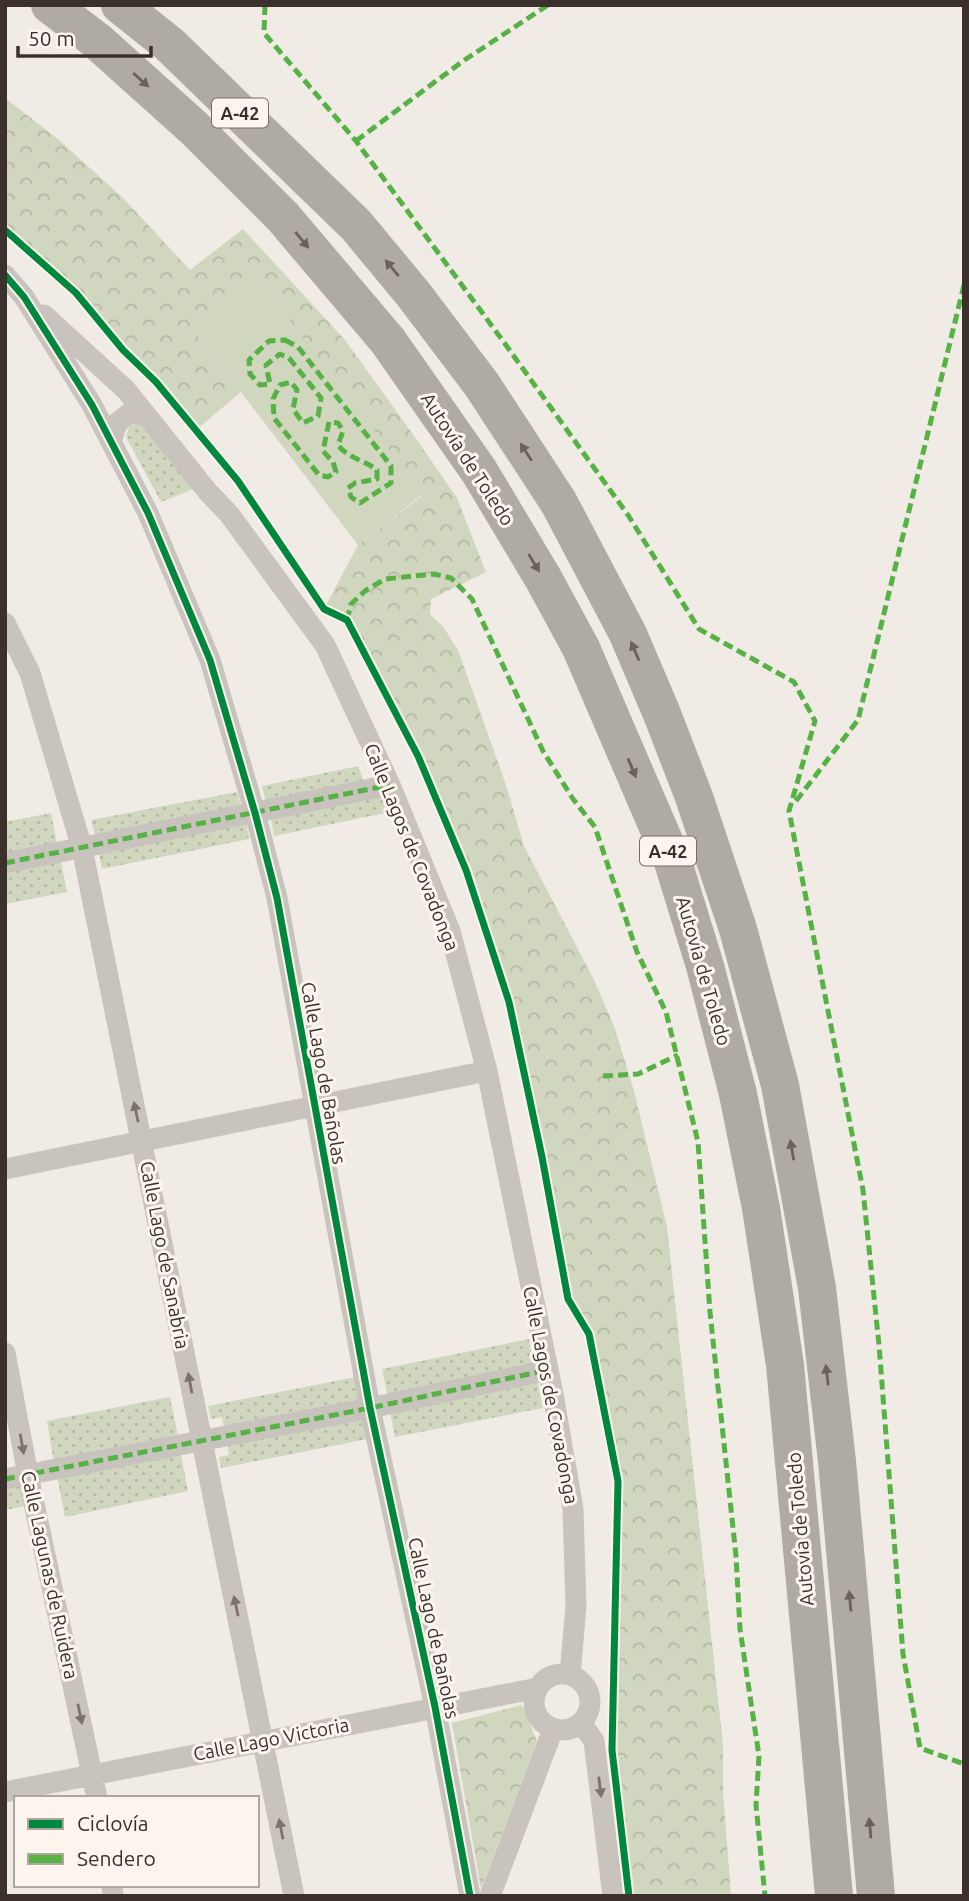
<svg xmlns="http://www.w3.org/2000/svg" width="969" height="1901" font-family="Ubuntu,sans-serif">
<defs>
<pattern id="park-crowns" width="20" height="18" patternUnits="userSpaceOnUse" patternTransform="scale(1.75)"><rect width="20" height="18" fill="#d1d6bf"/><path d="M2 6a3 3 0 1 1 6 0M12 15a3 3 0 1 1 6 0" fill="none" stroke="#b4b8a4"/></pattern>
<pattern id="garden-dots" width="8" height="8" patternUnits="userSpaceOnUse" patternTransform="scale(1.75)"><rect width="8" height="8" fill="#d1d6bf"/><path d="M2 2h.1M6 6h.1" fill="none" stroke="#b4b8a4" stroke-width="1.8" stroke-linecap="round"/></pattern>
</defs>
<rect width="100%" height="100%" fill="#f0ebe5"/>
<path fill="url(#park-crowns)" d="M5,98L58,139L124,199L190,270L243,229L345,340L417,440L457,498L486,572L431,599L430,614L444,628L458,650L506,785L524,846L593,978L614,1026L634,1091L667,1227L723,1745V1792L731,1896H629L612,1750L618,1481L589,1334L568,1299L542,1157L509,1002L466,870L418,756L347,620L324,609L358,545L423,495L195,332L241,392L196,430L156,382L123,350L76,293L5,230Z
M522,1705L537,1741L481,1889L452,1723Z"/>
<path fill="url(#garden-dots)" d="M135,423L142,424L196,488L161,502L126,437L129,427Z
M358,766L365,784L267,806L262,786Z
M237,792L242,809L96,840L91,820Z
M380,792L390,812L274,836L270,815Z
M51,813L58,849L5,859V822Z
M246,820L249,839L102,869L98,849Z
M60,856L67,892L5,904V867Z
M529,1339L535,1369L388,1398L382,1369Z
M356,1377L361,1404L225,1432L222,1417L211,1419L208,1406Z
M537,1378L543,1408L395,1437L389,1407Z
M170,1397L179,1441L54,1464L47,1421Z
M363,1413L368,1439L221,1468L219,1457L229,1455L227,1440Z
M180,1450L188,1491L65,1517L57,1476Z
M20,1480L25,1506L5,1510V1483Z"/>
<path fill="#d1d6bf" d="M260,281L423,494L358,545L195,332Z"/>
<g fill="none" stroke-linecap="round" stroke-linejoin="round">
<path stroke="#c9c3be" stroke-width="21" d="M5,275L24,297L92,405L148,513L210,660L255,813L277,898L370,1408L435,1707L470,1896
M44,315L126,390L208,492L229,514L325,645L390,785L450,931L487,1071L553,1394L573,1509L576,1606L570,1675
M111,442L117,423L131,412L147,416
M5,623L30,673L82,848L294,1896
M5,863L390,785
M5,1169L487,1071
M5,1353L28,1475L97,1798
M5,1479L370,1408L548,1370
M534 1702a28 28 0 1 1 56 0a28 28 0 1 1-56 0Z
M581,1723L594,1741L613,1896
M5,1792L538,1688
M112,1885L113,1896
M490,1896L553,1729"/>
<path stroke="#afaaa4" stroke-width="38" d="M50,5L96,40L194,128L283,217L388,341L479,471L543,578L581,648L673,862L705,966L738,1094L761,1208L785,1365L834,1896
M120,5L169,44L356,225L414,295L482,385L559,503L628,634L662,714L694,797L738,929L780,1085L817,1288L837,1461L876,1896"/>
<path stroke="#57b246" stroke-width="5" stroke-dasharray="10 5" stroke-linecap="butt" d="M265,5L264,33L356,141L503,341L628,515L699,629L794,682L815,721L789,811L863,1190L879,1345L903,1654L920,1748L964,1764
M356,141L463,61L548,5
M285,340L298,347L391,466V483L360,503L351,497L348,488L355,483L377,479V470C364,460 348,458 338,445L343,431L338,423L329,422L323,451L333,462L336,472L328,477L319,475L274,418L273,399L280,385L291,382L297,390L293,409L303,423L318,416L321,398L289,358L280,354L266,365L270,384L260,385L250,374L249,360L269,341Z
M347,620L351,604L365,591L385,579L434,574L451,578L472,599L543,751L573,799L595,827L637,952L666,1012L698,1142L710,1312L736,1556L740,1629L759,1756L756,1805L765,1896
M796,801L858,720L964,285
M5,863L390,785
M603,1076L638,1074L678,1055
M5,1479L370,1408L548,1370"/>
<defs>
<path id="cycleway" d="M5,230L76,293L123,350L156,382L238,481L324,609L347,620L418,756L466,870L509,1002L542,1157L568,1299L589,1334L618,1481L612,1750L629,1896
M5,275L24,297L92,405L148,513L210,660L255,813L277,898L370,1408L435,1707L470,1896"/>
</defs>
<use href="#cycleway" stroke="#fbf5ee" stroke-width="11"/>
<use href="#cycleway" stroke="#00873e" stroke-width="7"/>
</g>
<defs><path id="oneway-solid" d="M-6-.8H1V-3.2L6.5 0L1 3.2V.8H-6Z" transform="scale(1.75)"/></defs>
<g fill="#69615b">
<use href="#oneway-solid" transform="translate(141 80) rotate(42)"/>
<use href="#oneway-solid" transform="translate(302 240) rotate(50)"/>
<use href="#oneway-solid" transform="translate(392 268) rotate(-130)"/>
<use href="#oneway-solid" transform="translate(526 452) rotate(-123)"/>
<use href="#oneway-solid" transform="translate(534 563) rotate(59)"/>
<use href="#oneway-solid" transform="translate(635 651) rotate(-113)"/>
<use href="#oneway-solid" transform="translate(632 768) rotate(67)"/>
<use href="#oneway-solid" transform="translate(792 1150) rotate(-100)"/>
<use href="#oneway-solid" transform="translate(827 1375) rotate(-97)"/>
<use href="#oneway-solid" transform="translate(850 1601) rotate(-95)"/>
<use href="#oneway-solid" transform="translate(870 1828) rotate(-95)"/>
</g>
<g fill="#7b726d">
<use href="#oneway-solid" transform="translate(136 1112) rotate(-102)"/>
<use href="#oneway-solid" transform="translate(190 1383) rotate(-101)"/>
<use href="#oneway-solid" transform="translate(22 1444) rotate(80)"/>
<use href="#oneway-solid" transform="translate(236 1606) rotate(-102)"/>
<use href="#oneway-solid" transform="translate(80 1714) rotate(78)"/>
<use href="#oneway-solid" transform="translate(600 1787) rotate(83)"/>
<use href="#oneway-solid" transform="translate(281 1829) rotate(-101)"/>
</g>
<g text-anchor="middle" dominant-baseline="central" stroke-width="6" stroke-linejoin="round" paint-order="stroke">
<g fill="#fbf5ee" stroke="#756b66" stroke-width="2">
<rect x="212" y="98.5" width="56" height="29" rx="5"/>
<rect x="640" y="836.5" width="56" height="29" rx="5"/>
</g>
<g font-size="18" font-weight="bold" fill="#3b302b">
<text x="240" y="113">A-42</text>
<text x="668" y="851">A-42</text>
</g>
<g font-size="19" fill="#3b302b" stroke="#fbf5ee">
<text transform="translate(468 459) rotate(57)">Autovía de Toledo</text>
<text transform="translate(412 847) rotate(68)">Calle Lagos de Covadonga</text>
<text transform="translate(704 971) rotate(74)">Autovía de Toledo</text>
<text transform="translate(324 1073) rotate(80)">Calle Lago de Bañolas</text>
<text transform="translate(165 1255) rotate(79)">Calle Lago de Sanabria</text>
<text transform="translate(551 1395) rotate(79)">Calle Lagos de Covadonga</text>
<text transform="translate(800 1529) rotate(-95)">Autovía de Toledo</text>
<text transform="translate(50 1575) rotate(78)">Calle Lagunas de Ruidera</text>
<text transform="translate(434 1628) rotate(78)">Calle Lago de Bañolas</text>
<text transform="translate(271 1739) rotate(-11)">Calle Lago Victoria</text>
</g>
</g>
<rect width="969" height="1901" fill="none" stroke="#3b302b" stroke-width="14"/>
<rect x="14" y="1796" width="245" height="91" fill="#fbf5ee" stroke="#aea6a0" stroke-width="2"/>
<rect x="28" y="1819" width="35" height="10" fill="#00873e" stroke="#aea6a0" stroke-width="2"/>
<text x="77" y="1831" font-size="21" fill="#3b302b">Ciclovía</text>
<rect x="28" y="1854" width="35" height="10" fill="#57b246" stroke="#aea6a0" stroke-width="2"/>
<text x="77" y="1866" font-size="21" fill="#3b302b">Sendero</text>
<path d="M18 46v10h133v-10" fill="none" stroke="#3b302b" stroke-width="3.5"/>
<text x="28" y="46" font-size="21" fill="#3b302b" stroke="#fbf5ee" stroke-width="5" paint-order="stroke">50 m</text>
</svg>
